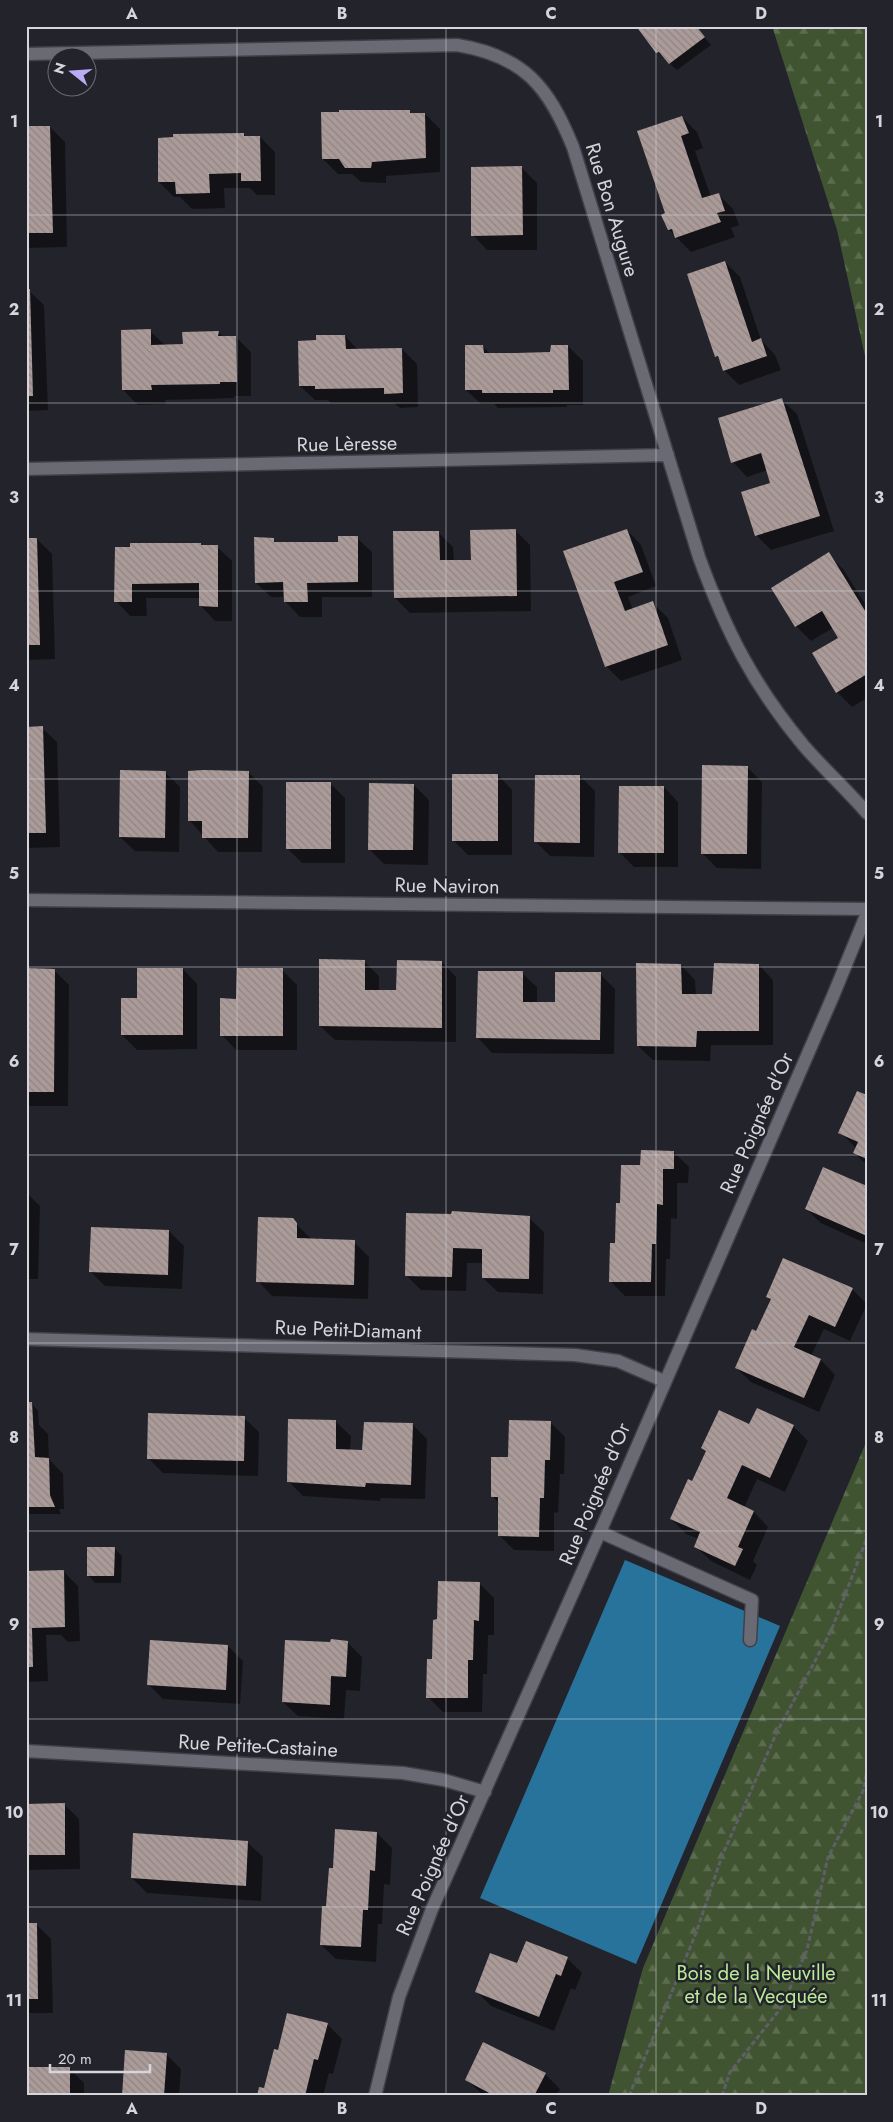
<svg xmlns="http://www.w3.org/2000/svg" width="893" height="2122" font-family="Jost,sans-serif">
<defs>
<pattern id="forest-firs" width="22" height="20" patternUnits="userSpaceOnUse" patternTransform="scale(1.25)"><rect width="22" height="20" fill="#405432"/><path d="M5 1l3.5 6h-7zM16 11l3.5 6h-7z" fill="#5b6c4f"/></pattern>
<pattern id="building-back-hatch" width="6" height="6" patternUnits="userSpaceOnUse" patternTransform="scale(1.25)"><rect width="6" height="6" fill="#aa9b99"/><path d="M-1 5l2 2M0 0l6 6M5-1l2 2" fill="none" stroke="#908483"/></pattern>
</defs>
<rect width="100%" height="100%" fill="#23232c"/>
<path fill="url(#forest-firs)" d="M772,26H867V365L837,230Z
M867,1440V2096H608L643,1968Z"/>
<path fill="#28739b" d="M625,1560L780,1626L636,1964L480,1898Z"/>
<path fill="#0007" d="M695,26L711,45L677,70L657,52Z
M409,111L412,114H425L440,129V172L386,176V183L361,182L352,174H338L323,159Z
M682,117L697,132L703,148L695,151L711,197L718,194L733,209L739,225L731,228L735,237L691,252L669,230L667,214Z
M26,127H50L65,142L67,247L26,248Z
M244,134L246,137H260L275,152V195H257L250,188H224L225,208L192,209L180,197H174L159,182L175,138Z
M522,168L537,183V250H487L473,235Z
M725,262L740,277L761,340L775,355L781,370L739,385L724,370L721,361L716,356Z
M26,291H29L44,305L48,410L26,411Z
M150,331L166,346H184L218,332L224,337H236L251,352V396H234V398L165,400L166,404L138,405L123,390Z
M345,336L358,350L402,349L417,364L418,407L400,408L394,403H331L328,400H315L300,386L317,341Z
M483,346L490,354H552L568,346L583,361V405H567V407L498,408L494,404H481L466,390Z
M782,400L797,414L834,531L771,550L756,535L772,484L768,470L747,477L733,462Z
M515,530L530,545L531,611L410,613L395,598L438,532L453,547L454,561H472Z
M627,530L641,545L656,586L628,597L633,610L653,603L668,618L682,660L621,681L606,666L565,552Z
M357,538L372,552V597H322V617H300L286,602L285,597H271L256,583L273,539L277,544H340Z
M26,539H37L52,554L55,659L26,660Z
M200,544L203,546L217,547L232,561V621H215L201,606V598H146L147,616H130L116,601V548Z
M828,554L843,569L867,607V698L852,707L837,692L839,638L833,628L811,641L796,626Z
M26,728H42L57,742L60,847L26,848Z
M747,767L762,782L761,869L717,868L702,853Z
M165,772L180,787L179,852L135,851L120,837Z
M248,772L263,787L262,852H218L189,820Z
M498,775L512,790V855H468L453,840Z
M580,776L595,791L594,857L550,856L535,841Z
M331,784L345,798V863H302L287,848Z
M414,785L429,800L428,865L384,864L370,850Z
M664,787L678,802V867H634L619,852Z
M364,961L379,976V992L398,991L442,962L456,977V1042L335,1040L320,1026Z
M681,965L695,980L696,995L713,996L759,965L773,980V1045H711L710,1061L653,1060L638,1046Z
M183,969L197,984V1049L137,1050L122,1035L138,999Z
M26,970H54L69,985L68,1106H26Z
M282,970L297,985V1050H236L222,1035L238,1000Z
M522,973L537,987V1003H556L600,974L615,989L614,1054L492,1053L478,1038Z
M867,1096V1165L854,1153L856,1148L840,1132Z
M674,1152L689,1167L688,1183H677V1219L671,1218L670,1259H666L665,1296H625L610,1281L622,1204L641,1166Z
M867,1188V1244L821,1223L806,1209Z
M26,1192L40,1206L38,1279H26Z
M452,1216L529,1218L544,1232L543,1294L498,1292L483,1278V1263H467L466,1291L421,1290L406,1275Z
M292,1220L312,1240L354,1242L369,1257L368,1299L272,1296L258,1281Z
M169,1231L184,1246L182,1289L105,1286L90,1271Z
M852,1289L867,1304L850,1341L824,1329L811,1356L821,1360L835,1375L819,1412L751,1382L736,1368L757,1332L771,1300L768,1296Z
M26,1403H31L38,1411L39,1425L48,1434L49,1459L63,1474L64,1509H59L61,1514H26Z
M244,1418L259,1432L258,1476L163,1473L148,1458Z
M336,1422L351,1436L350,1451H364L412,1424L427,1439L425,1499L381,1498L380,1501L303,1496L288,1481Z
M550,1422L565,1437L564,1474H560L558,1513L554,1512V1551L514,1550L499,1535V1503L492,1496L510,1458Z
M750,1426H793L808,1441L785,1492L757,1479L744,1508L754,1512L768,1527L753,1561L757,1565L750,1580L711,1561L696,1547L699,1539L686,1534L671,1519L693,1483L707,1452L702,1448Z
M114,1548L122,1556L121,1583H95L88,1575Z
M63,1571L78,1586L80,1641L68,1642L61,1635H46L48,1681L26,1682V1572Z
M479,1583L494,1598V1635H488L487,1674H483L482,1712H443L428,1697L438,1621Z
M347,1642L362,1657L360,1691L346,1690L344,1719L298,1716L283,1702L331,1644Z
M228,1646L243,1661L240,1704L163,1699L148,1684Z
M64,1804L79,1819L80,1869L26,1870V1805Z
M377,1833L392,1848L390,1885L384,1884L382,1924H378L376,1962L336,1959L321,1945L335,1869Z
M134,1834L248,1843L263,1857L261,1901L147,1893L132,1878Z
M26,1924H36L51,1939L53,2013H26Z
M567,1958L582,1973L575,1990L571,1988L554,2031L491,2006L477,1992L518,1965Z
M327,2024L342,2039L333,2074L329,2073L323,2096H258L265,2089L279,2051Z
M166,2054L181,2069L179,2096H123Z
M69,2068L84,2083V2096H26Z
M545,2074L560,2089L556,2096H484L466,2079Z"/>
<path fill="url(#building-back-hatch)" d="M636,26H696L705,37L669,64L659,52L656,53Z
M339,110H410V113H425L426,158L372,162L371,168H345L339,159H322L321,112H339Z
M682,116L689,133L681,136L702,198L719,193L725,211L717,213L721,222L675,238L672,229L668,230L661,215L665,213L637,131Z
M26,126H50L53,233H26Z
M244,133V136H260L261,181H241V173L209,174L210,193L176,194L175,182H158V138L173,137V134Z
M522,166L523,235L471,236V167Z
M725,261L752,342L761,338L767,356L723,371L718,356L715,357L687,274Z
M26,289H30L33,396H26Z
M151,329V345L183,344L182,332L219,331L218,336H236L237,382H220V384L151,385L152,390H122L121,330Z
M316,335H345L346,349L402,348L403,393L384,394V388L315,389V386H299L298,341L316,340Z
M465,345H483L484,353H516L550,352L551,345H568L569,390H553V393H482V390H465Z
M782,398L820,516L755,536L741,492L770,483L761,453L731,463L718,418Z
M516,529L517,596L394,598L393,531H439L440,560H471L470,530Z
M627,529L643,572L614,582L625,611L653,601L668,645L605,667L563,551Z
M338,536H358V582L307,583L308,602H284L283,582L255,583L254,537L274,538V542H338Z
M26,538H37L40,645H26Z
M130,543H201V545H218V607L199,606V583L132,584V602H114L115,547H130Z
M829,552L867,614V674L836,693L812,653L838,638L822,611L795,627L771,588Z
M43,726L46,833H26V727Z
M702,765L748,766L747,854H701Z
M120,770L166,771L165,838L119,837Z
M203,770L249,771L248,838H202V821H188V771Z
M452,774H498V841H452Z
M535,775H580V843L534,842Z
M286,782H331V849H286Z
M369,783L414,784L413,850H368Z
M619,786H664V853H618Z
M319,959L365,960V990H396L397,960L442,961V1028L319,1026Z
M636,963L681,964L682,994H712L714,963L759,964V1031H697L696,1047L637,1046Z
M26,968L55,969L54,1092H26Z
M137,968H183V1035H121V998H137Z
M237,968H283V1036H220V998L236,999Z
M478,971H523V1002H555V972H601L600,1040L476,1038Z
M857,1091L867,1095V1159L853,1153L858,1142L838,1133Z
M641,1150L674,1151V1169H663V1205L657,1204L656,1244H652L651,1282H609L610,1243H615L616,1203H620L621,1165H640Z
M823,1167L867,1186V1236L805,1209Z
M452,1211L530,1216L529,1279L482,1278V1249L453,1248L452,1277L405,1276L406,1213L451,1214Z
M258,1217L293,1218L297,1223V1238L355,1240L354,1285L256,1282Z
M91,1227L169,1230L168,1275L89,1272Z
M783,1258L853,1288L835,1327L809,1315L794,1347L821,1359L804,1398L735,1368L752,1329L756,1331L771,1299L766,1297Z
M26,1402H32L35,1457L49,1458L50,1495L55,1507H26Z
M757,1408L794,1425L770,1478L742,1465L727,1498L754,1511L738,1547L743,1549L735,1566L694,1547L700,1532L670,1519L688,1479L692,1481L706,1451L701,1448L719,1410L749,1424Z
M148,1413L245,1416L244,1461L147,1459Z
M288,1419L336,1420V1449L362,1450L364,1422L413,1423L411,1485L366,1483L365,1487L287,1482Z
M509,1420L551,1421L550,1460H545L544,1498H540L539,1537L498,1536V1497H491V1457H508Z
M87,1547H115L114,1576H87Z
M64,1570L65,1627L32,1628L33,1667H26V1571Z
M438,1581L480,1582L479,1621L474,1620L473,1660H468V1698H426L427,1659H432L433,1620L437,1619Z
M331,1639L348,1641L346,1677L331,1676L330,1705L282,1702L285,1640L330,1642Z
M150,1640L228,1645L226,1690L147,1685Z
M65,1803V1855H26V1804Z
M335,1829L377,1832L375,1871L370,1870L368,1910H363L361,1947L320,1945L322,1906H326L329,1868H333Z
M133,1833L248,1841L246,1886L131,1878Z
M26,1923H37L38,1999H26Z
M526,1941L568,1957L561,1976L556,1974L539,2017L475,1992L490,1953L517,1963Z
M287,2013L328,2023L318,2060L314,2059L305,2096H257L259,2087L264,2088L274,2049L278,2050Z
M483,2042L546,2073L534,2096H490L491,2094L465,2080Z
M125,2050L167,2053L164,2096H122Z
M26,2067H70V2096H26Z"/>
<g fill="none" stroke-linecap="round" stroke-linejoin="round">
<defs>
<path id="lane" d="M600,1532L752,1600L750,1640"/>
<path id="street" d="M26,54L457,45C524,56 548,86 573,147L699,557C726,631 753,685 804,746C824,769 847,790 867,813
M26,469L668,455
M26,900L867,909
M26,1339L575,1355L618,1361L664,1381
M26,1751L403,1773L444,1780L485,1792
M375,2096L399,1997L432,1909L600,1532L833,996L867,913"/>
</defs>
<use href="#lane" stroke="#414048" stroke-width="15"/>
<use href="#street" stroke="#414048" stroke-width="15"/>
<path stroke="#5f5f67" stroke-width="3" stroke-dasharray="5 2.5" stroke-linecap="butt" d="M629,2096L696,1933L722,1856L777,1732L831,1631L867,1538
M722,2096L730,2072L781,2008L807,1950L828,1857L864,1789L867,1768"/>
<use href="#lane" stroke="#6a6a75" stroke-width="12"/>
<use href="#street" stroke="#6a6a75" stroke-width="12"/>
</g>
<path fill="none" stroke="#d5d5db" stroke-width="1" stroke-opacity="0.55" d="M237,26V2096M446,26V2096M656,26V2096M26,215H867M26,403H867M26,591H867M26,779H867M26,967H867M26,1155H867M26,1343H867M26,1531H867M26,1719H867M26,1907H867"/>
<g text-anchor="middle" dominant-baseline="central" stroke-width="5" stroke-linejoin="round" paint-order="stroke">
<g font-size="20" fill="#d5d5db" stroke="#23232c">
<text transform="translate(612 210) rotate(73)">Rue Bon Augure</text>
<text transform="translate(347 444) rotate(-1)">Rue Lèresse</text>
<text transform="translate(447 886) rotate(1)">Rue Naviron</text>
<text transform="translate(757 1123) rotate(-66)">Rue Poignée d'Or</text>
<text transform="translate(348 1330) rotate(2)">Rue Petit-Diamant</text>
<text transform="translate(595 1494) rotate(-67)">Rue Poignée d'Or</text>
<text transform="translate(258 1746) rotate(3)">Rue Petite-Castaine</text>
<text transform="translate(433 1865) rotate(-66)">Rue Poignée d'Or</text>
</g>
<g font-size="20" fill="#b9ec95" stroke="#23232c">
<text x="756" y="1973">Bois de la Neuville<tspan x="756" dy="23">et de la Vecquée</tspan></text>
</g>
</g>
<rect width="893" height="2122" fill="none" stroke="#23232c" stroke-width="55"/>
<g transform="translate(72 72) rotate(287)"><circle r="24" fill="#23232c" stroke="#6a6a72"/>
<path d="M0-4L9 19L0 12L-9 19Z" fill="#bbaaf6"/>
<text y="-8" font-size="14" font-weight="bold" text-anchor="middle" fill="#d5d5db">N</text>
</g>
<path d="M50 2064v8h100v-8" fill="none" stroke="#d5d5db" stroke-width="2.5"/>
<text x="58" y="2064" font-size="15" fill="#d5d5db" stroke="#23232c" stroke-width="4" paint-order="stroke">20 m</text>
<rect x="28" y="28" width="838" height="2066" fill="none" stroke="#d5d5db" stroke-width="2"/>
<g font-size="16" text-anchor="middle" font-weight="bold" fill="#d5d5db">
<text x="132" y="19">A</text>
<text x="342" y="19">B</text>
<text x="551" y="19">C</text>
<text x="761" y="19">D</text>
<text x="14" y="127">1</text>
<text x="879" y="127">1</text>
<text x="14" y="315">2</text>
<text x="879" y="315">2</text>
<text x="14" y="503">3</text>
<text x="879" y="503">3</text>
<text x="14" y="691">4</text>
<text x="879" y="691">4</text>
<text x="14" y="879">5</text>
<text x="879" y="879">5</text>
<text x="14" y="1067">6</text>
<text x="879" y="1067">6</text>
<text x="14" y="1255">7</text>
<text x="879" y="1255">7</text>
<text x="14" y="1443">8</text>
<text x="879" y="1443">8</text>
<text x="14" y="1630">9</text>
<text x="879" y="1630">9</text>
<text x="14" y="1818">10</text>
<text x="879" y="1818">10</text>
<text x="14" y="2006">11</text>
<text x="879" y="2006">11</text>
<text x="132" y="2114">A</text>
<text x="342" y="2114">B</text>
<text x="551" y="2114">C</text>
<text x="761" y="2114">D</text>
</g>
</svg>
